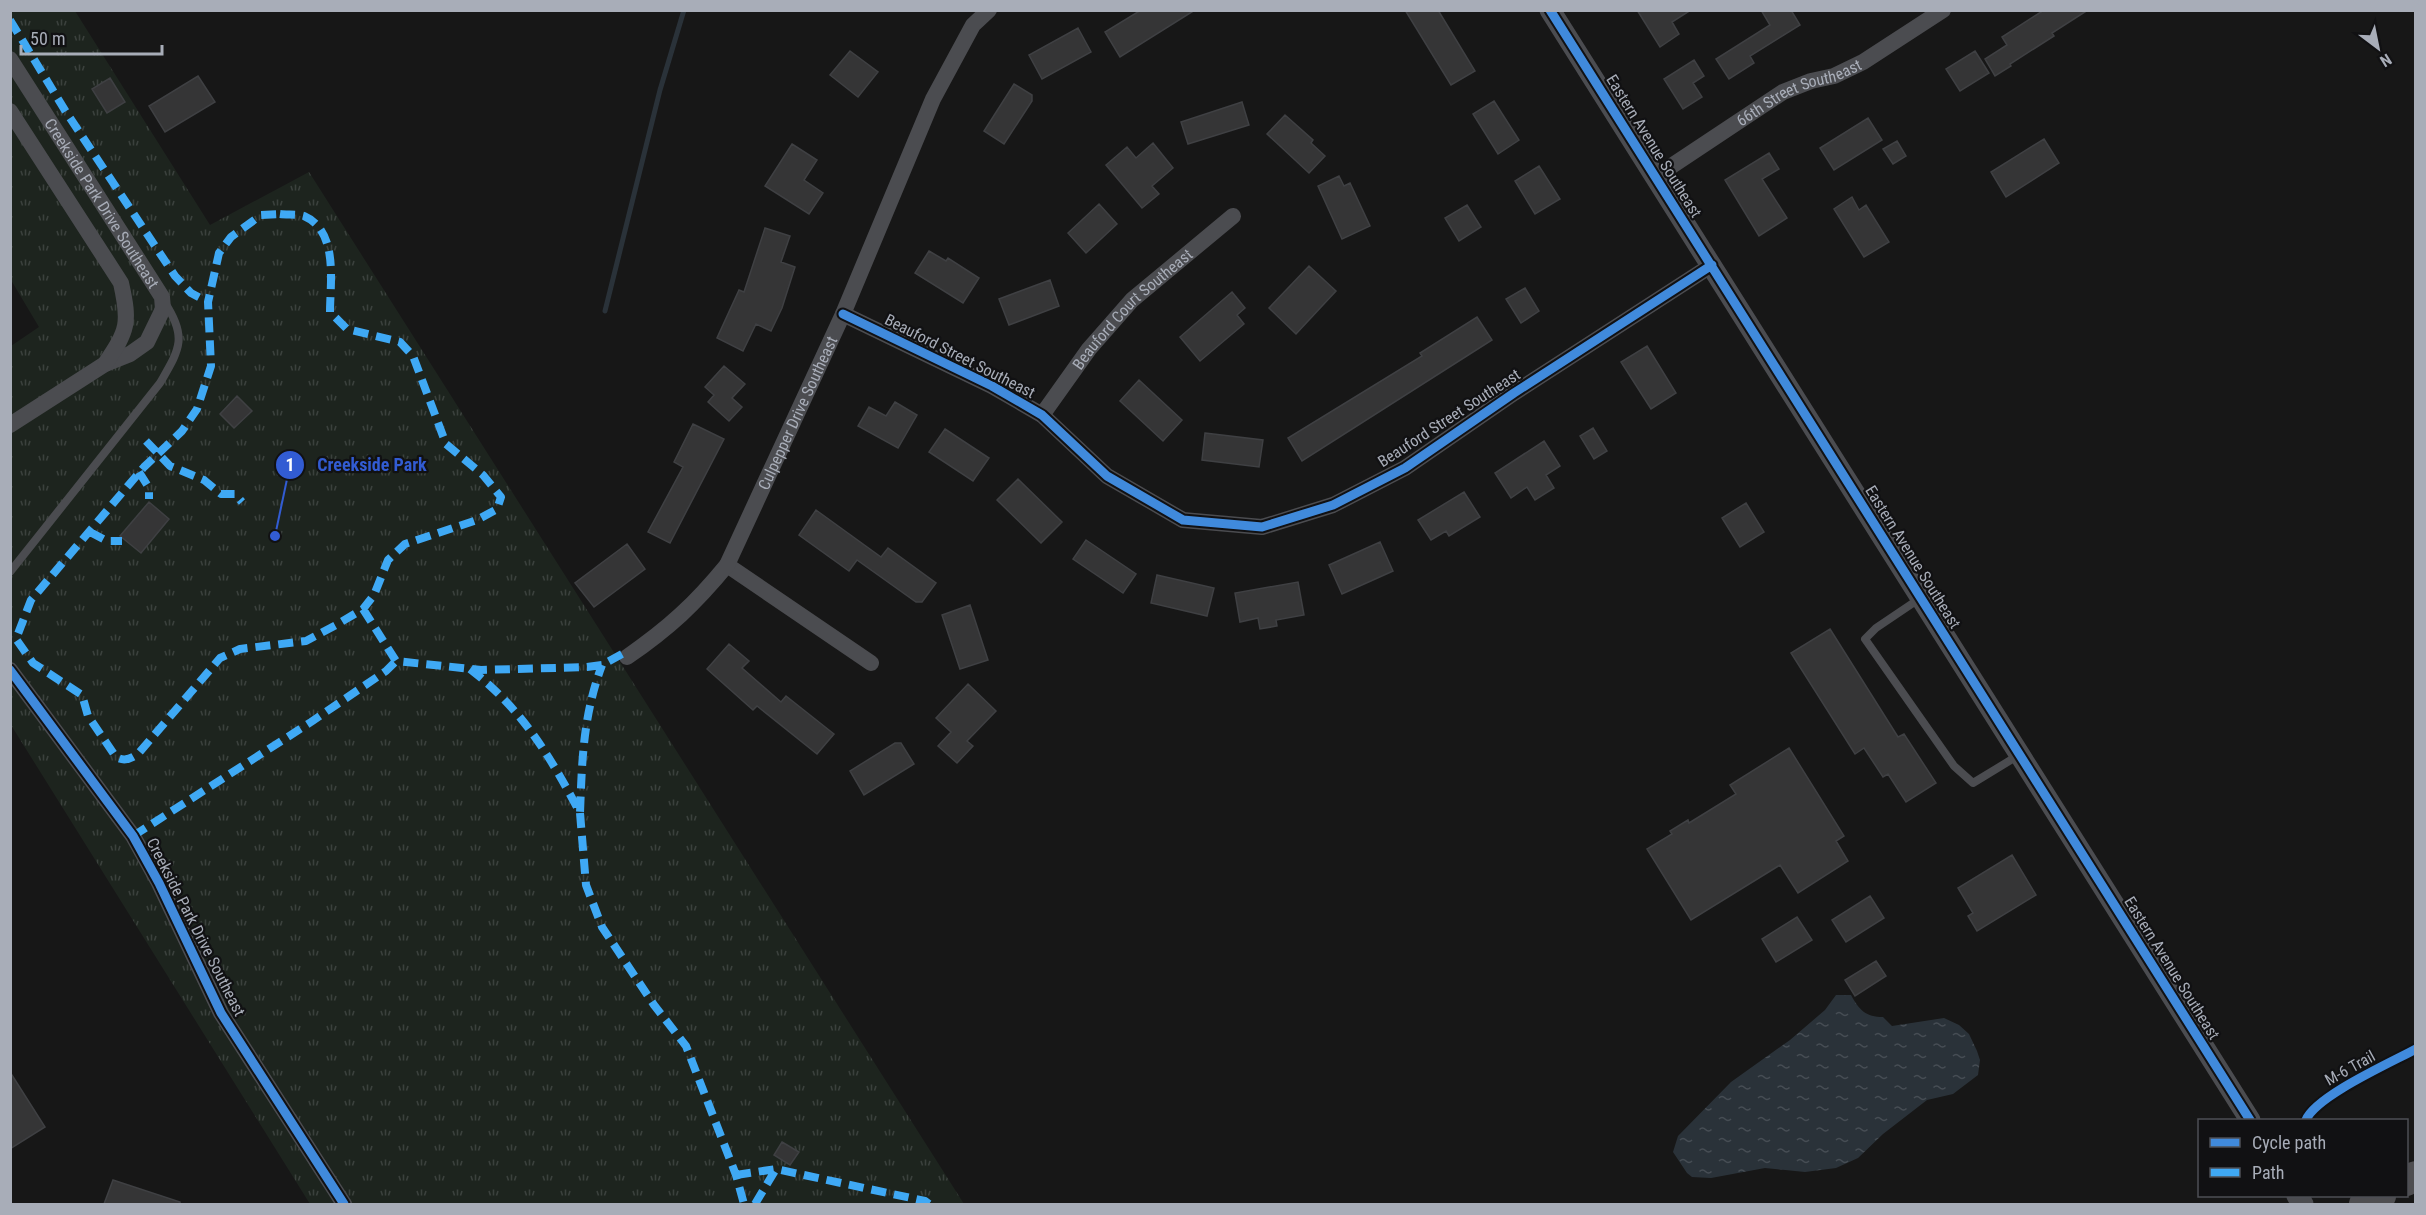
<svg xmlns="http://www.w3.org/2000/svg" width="2426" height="1215" font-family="'Roboto Condensed',sans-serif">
<defs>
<pattern id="park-tufts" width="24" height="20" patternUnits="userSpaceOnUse" patternTransform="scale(1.5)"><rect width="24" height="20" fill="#1d241e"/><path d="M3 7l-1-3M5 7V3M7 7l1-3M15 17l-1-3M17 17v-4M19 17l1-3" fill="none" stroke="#3b413d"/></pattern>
<pattern id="water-ripples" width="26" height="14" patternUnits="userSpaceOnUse" patternTransform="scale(1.5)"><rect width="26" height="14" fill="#2a3239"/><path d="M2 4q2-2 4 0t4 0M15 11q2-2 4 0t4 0" fill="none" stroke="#464d54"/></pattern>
</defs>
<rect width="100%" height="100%" fill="#171717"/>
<path fill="url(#park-tufts)" d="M11,11H75L210,225L309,172L964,1204H310L11,725V346L39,327L11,280Z"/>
<path fill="url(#water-ripples)" d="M1836,995H1851C1859,1010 1866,1017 1883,1017L1892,1026L1944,1018L1959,1025L1969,1034L1977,1051L1980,1060L1978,1075L1953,1094L1927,1100L1883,1134L1858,1158L1836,1168L1805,1172L1765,1168L1711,1178L1692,1177L1687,1173L1673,1152L1678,1136L1731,1082L1790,1040L1825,1010Z"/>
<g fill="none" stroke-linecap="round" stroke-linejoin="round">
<path stroke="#2a3239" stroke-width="5" d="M605,311L660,90L684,10"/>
</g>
<path fill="#353536" stroke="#3f4043" stroke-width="1.5" d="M1141,10H1195L1120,57L1105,32Z
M1405,10H1438L1475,71L1451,85Z
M1637,10H1691L1672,22L1679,34L1660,47Z
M1761,10H1791L1800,25L1750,56L1754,63L1729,79L1716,59L1770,25Z
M2044,10H2088L2052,33L2054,36L2010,64L2011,66L1995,76L1985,59L2007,45L2002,37Z
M1078,28L1091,52L1042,79L1029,55Z
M850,51L878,72L858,97L830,75Z
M1975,51L1989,73L1960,91L1946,69Z
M1694,60L1704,76L1693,83L1702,97L1683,109L1664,79Z
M198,76L215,102L165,132L149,106Z
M110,78L125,102L107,113L92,89Z
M1014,84L1032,95V101L1004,144L984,131Z
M1494,101L1519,140L1498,154L1473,114Z
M1242,102L1249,125L1188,144L1181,122Z
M1285,115L1313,140L1311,143L1325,156L1309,173L1267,134Z
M1868,118L1882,140L1834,170L1820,148Z
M2044,139L2059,163L2006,197L1991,172Z
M1897,141L1906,156L1893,164L1883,149Z
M1153,143L1173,168L1152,186L1159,194L1142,208L1106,165L1127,147L1136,158Z
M792,144L817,160L804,180L823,193L809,214L765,186Z
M1769,153L1779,169L1762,179L1787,218L1759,236L1725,180Z
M1539,166L1560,199L1535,214L1515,181Z
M1339,176L1344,186L1350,183L1370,226L1342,239L1318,186Z
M1852,197L1859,210L1866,205L1889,242L1864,257L1834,209Z
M1099,204L1117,224L1086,253L1068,233Z
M1467,205L1481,227L1459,241L1445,218Z
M765,228L790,236L781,262L795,267L782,308L771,331L756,324L743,351L717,338L739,290L744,292Z
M929,251L946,261L948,258L979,278L963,303L915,273Z
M1309,266L1336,291L1296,334L1269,308Z
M1050,280L1059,306L1009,325L999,299Z
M1525,288L1539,311L1521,323L1506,299Z
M1232,292L1245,308L1237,315L1244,324L1200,361L1180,337Z
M1477,317L1492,340L1302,461L1288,438L1422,356L1420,353Z
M1647,346L1676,393L1651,409L1621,362Z
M724,366L745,384L732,398L742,407L729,421L708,402L714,395L705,387Z
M1139,380L1182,420L1163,441L1120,401Z
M237,396L252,411L234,428L220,414Z
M895,402L917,415L898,448L858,426L869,407L886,416Z
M693,424L724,439L670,543L648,532L683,467L674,462Z
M1593,428L1607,451L1594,459L1580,436Z
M945,429L989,458L973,481L929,452Z
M1205,433L1263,440L1259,467L1202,460Z
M1544,441L1560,466L1546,475L1554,488L1535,500L1527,487L1511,498L1495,473Z
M1018,479L1062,522L1041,543L997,500Z
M1464,492L1480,517L1449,536L1446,531L1431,540L1418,520Z
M149,502L169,519L141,553L120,536Z
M1746,503L1764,532L1740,547L1722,518Z
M816,510L881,557L888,548L936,583L922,602H916L857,560L849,571L799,535Z
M1086,540L1136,574L1123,593L1073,559Z
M1380,542L1393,571L1342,594L1329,565Z
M627,544L645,569L594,607L575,583Z
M1157,575L1214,588L1207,616L1151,603Z
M1298,582L1304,615L1276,620L1277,626L1260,629L1258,618L1240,622L1235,593Z
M970,605L988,660L960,669L942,615Z
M1830,629L1898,737L1904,734L1936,783L1906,802L1888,774L1883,777L1864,748L1855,754L1791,653Z
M729,644L749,661L742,668L781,702L786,696L834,734L817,754L757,706L753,710L707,669Z
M968,684L996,711L967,741L973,746L957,763L938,746L951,732L936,718Z
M895,743H901L914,764L864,795L850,771Z
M1789,748L1844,836L1836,841L1848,861L1798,893L1780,865L1691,920L1647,849L1672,834L1670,831L1688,820L1689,823L1736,794L1730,785Z
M2012,855L2036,895L1977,931L1968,916L1973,913L1958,888Z
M1870,896L1884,918L1846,942L1832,920Z
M1797,917L1812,940L1776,962L1762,939Z
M1876,961L1886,976L1855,996L1845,980Z
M10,1072L45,1127L10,1149Z
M782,1142L799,1152L790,1165L774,1155Z
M113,1180L180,1202V1204H104Z"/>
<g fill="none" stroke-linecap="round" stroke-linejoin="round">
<path stroke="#4b4c50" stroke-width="8" d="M10,572L160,383C179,350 188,338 165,303
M1919,599L1876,628L1865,639L1954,766L1973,783L2019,755"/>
<g stroke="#4b4c50" stroke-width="16">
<path id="s1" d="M10,59L162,297L163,309L147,342L130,354L105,364L10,425"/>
<path d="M10,111L121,283C130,323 128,330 105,364"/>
<path id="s2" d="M1655,177L1783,92L1811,81L1834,76L1863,62L1943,10"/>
<path d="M843,314L992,386L1042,415L1107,476L1183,520L1262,527L1333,505L1405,468L1514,393L1712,265"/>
<path id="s3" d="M1042,415L1089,349L1132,300L1233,216"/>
<path d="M727,565L871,663"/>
<path id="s4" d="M627,657C669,628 695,604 727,565L843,314L933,99L973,25L989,10"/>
<path d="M10,670L133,836L159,883L221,1013L344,1204"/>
</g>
<path stroke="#4b4c50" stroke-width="21" d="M1550,10L2250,1120
M2297,1196L2303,1204"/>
<path stroke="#4e4e51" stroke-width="30" d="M2406,1181L2416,1176
M2364,1204L2381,1196"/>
<path stroke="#3fa9f5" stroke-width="8" stroke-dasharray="15 8" stroke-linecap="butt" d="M10,20L66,112L175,276L191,293L208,302
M280,214C287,215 297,214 304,216C339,231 330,283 330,312L347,329L400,342L413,356L446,444L483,475L501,497L497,509L477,520L405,544L388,560L374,595L363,609L336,625L306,641L240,649L220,658L138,754C130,759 125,762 116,757L88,716L82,695L33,663L16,639L31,600L144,467L182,431L197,409L211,366L208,302L219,253L231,237L261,215Z
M146,441L170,466L204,480L221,494H235L242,502
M139,472L149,488V499
M90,532L107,541H122
M363,609L396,661L481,670L587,667L602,665L624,653L627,657
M470,669C522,709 550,756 580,813C582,760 583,716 602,665
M580,813L586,885L602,927L654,1005L686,1046L736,1175L744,1204
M133,836L311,722L386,671L396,661
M736,1175L776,1169L925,1201L929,1204
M755,1204L776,1169"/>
<defs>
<path id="cycleway" d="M1550,10L2250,1120
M843,314L992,386L1042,415L1107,476L1183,520L1262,527L1333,505L1405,468L1514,393L1712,265
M10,670L133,836L159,883L221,1013L344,1204
M2306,1120C2316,1096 2390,1063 2416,1049"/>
</defs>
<use href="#cycleway" stroke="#111113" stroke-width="13"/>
<use href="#cycleway" stroke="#408adc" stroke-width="9"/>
</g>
<g text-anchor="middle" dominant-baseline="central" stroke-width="4.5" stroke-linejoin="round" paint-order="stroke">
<g font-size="16" fill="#a8adb8" stroke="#111113">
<text stroke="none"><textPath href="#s2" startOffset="168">66th Street Southeast</textPath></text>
<text transform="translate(1654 146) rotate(58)">Eastern Avenue Southeast</text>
<text stroke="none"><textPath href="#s1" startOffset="171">Creekside Park Drive Southeast</textPath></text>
<text stroke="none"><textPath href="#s3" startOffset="140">Beauford Court Southeast</textPath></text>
<text transform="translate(960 356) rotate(27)">Beauford Street Southeast</text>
<text stroke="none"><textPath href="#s4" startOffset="304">Culpepper Drive Southeast</textPath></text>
<text transform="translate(1449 418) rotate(-33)">Beauford Street Southeast</text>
<text transform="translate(1913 557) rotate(58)">Eastern Avenue Southeast</text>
<text transform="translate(196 927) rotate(63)">Creekside Park Drive Southeast</text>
<text transform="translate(2172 968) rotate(58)">Eastern Avenue Southeast</text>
<text transform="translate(2350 1068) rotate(-29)">M-6 Trail</text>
</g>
</g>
<path fill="none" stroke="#325cd3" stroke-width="2" d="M275 536L290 465"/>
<g fill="#325cd3" stroke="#111113" stroke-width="2">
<circle cx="275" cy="536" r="6"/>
<circle cx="290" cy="465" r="15"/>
</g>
<g font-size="18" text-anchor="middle" font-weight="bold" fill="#fff">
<text x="290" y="471">1</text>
</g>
<g font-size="18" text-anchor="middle" font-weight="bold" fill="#325cd3" stroke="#111113" stroke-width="4.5" stroke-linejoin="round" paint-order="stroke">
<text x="372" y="471">Creekside Park</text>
</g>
<rect width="2426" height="1215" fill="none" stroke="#a8adb8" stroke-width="24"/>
<rect x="2198" y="1119" width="210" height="78" fill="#111113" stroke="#4d4f55" stroke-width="1.5"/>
<rect x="2210" y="1138" width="30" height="9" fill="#408adc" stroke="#4d4f55" stroke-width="1.5"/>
<text x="2252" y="1149" font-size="18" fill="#a8adb8">Cycle path</text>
<rect x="2210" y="1168" width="30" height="9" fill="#3fa9f5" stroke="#4d4f55" stroke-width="1.5"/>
<text x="2252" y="1179" font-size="18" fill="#a8adb8">Path</text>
<g transform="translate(2378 48) rotate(148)" stroke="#111113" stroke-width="4.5" paint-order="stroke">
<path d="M0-4.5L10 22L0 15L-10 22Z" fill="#a8adb8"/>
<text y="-9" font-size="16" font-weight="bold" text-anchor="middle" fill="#a8adb8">N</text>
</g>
<path d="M21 45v9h141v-9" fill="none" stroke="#a8adb8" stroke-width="3"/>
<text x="30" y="45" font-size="18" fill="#a8adb8" stroke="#111113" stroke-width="4.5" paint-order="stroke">50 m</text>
</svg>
